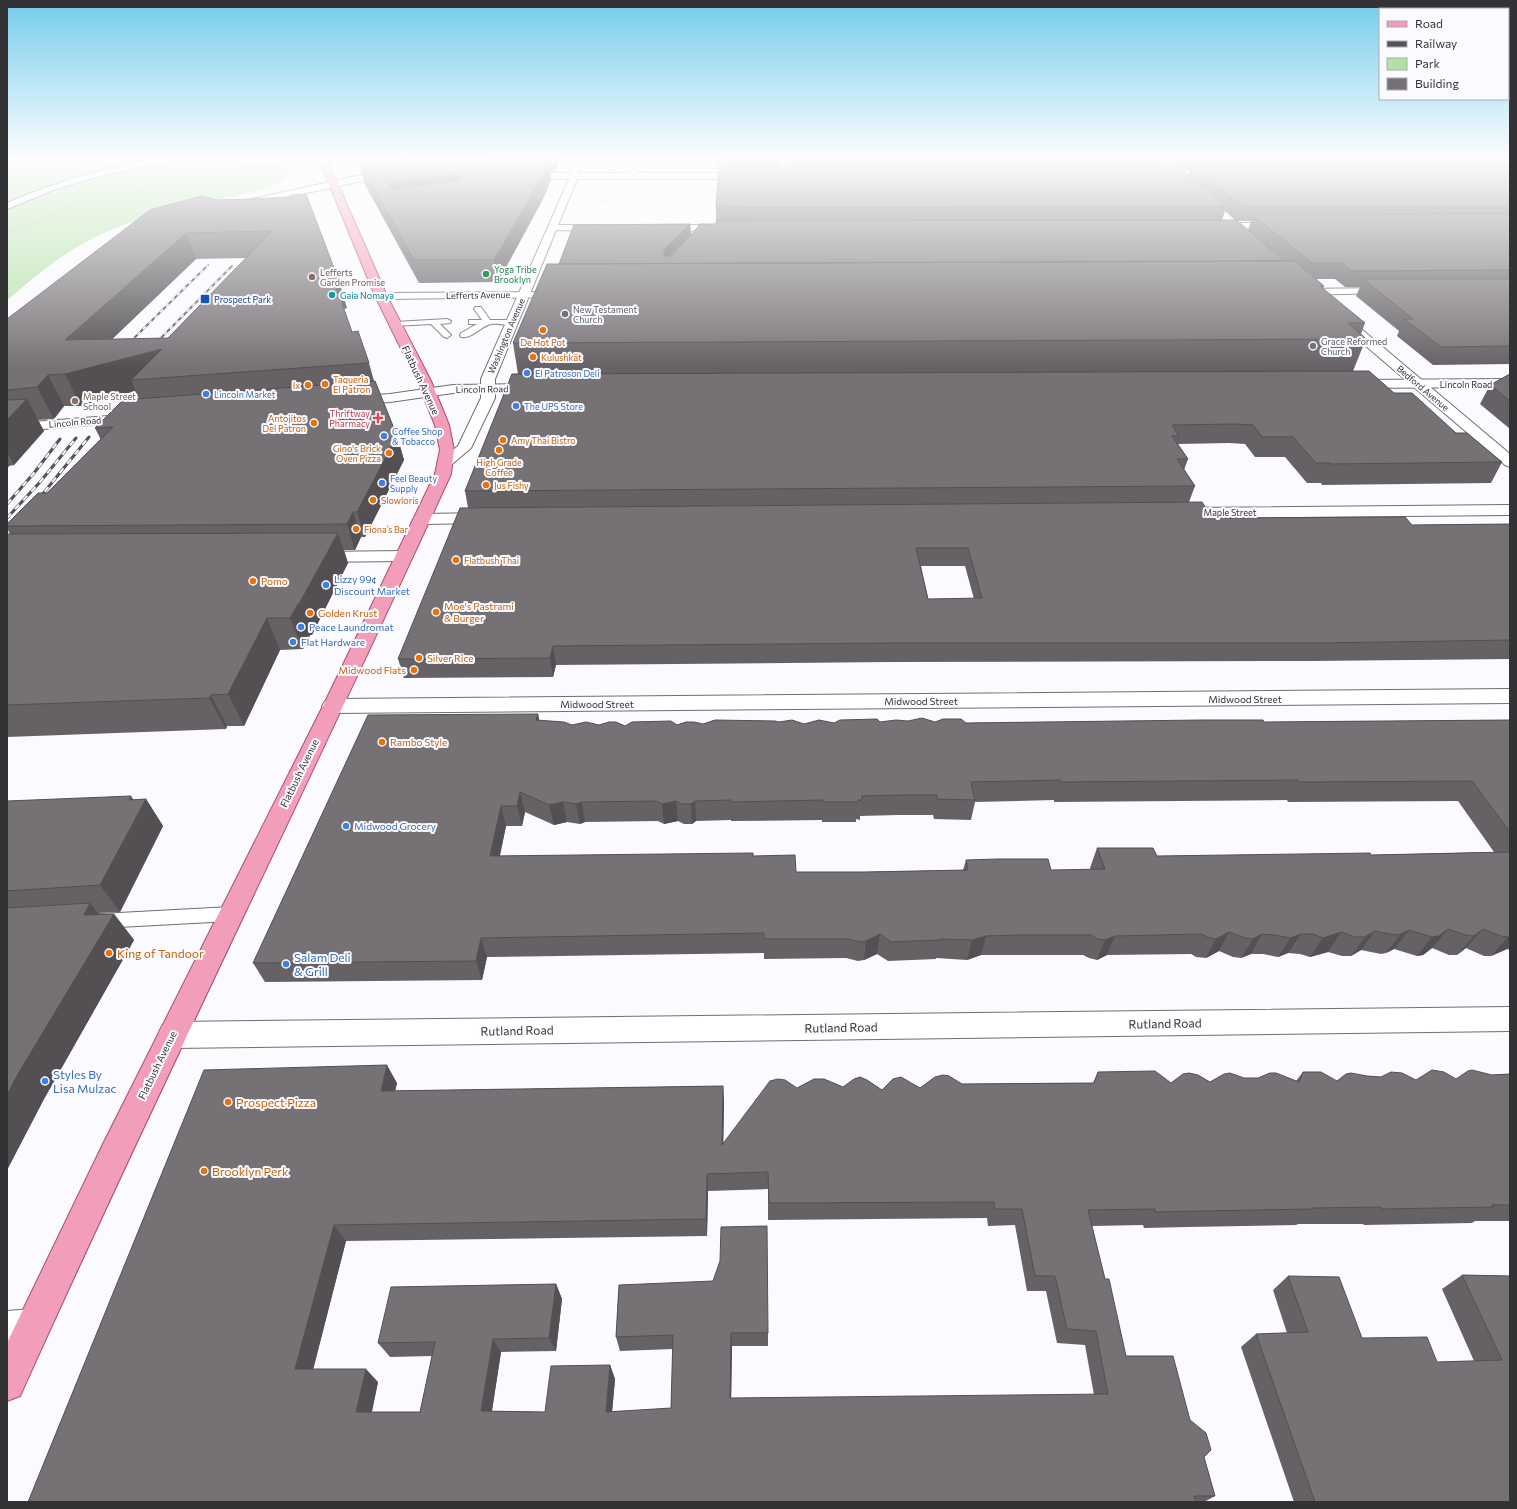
<svg xmlns="http://www.w3.org/2000/svg" width="1517" height="1509" font-family="Commissioner,sans-serif">
<rect width="100%" height="100%" fill="#fbfbff"/>
<path fill="#b2e2a2" d="M7,157H239L241,164C256,164 279,161 291,172C276,192 214,199 189,205C148,215 108,228 72,250C49,264 28,283 7,300Z
M350,157H444L411,170H358Z"/>
<g fill="none" stroke-linecap="round" stroke-linejoin="round">
<defs>
<path id="service" d="M576,157H605L610,160L607,165L613,166L618,165L623,157H629L622,167L613,170L601,167L600,166L604,161L574,160V158Z
M639,157H659L660,158C655,161 644,160 639,157Z
M710,157H716V168L711,167Z
M475,307H481L490,320H512L516,322C510,327 499,323 491,324C481,326 472,339 461,337L460,335L461,333L477,324H469V320H482L474,309Z
M447,319L451,321L450,323L440,324L451,335L447,338L444,337L431,324L395,326L391,324L395,322Z
M231,907L237,909L240,914L237,919L231,921L100,928L94,926L91,921L94,916L100,914Z"/>
<path id="pedestrian" d="M168,157H197L193,159L144,166L100,176L56,189L7,209V203C59,180 112,166 168,157Z"/>
<path id="minor" d="M653,157H663L629,178H623L622,176Z
M1213,223H1279L1284,226L1279,229L1210,228L1208,226L1210,224Z
M552,225H603L608,228L603,231L549,230L547,228Z
M661,225H727L732,228L727,231L658,230L656,228Z
M1388,288L1392,289L1394,291L1392,293L1296,295L1292,294L1290,292L1292,290L1296,289Z
M564,292L568,293L570,295L568,297L381,299L377,298L375,296L377,294L381,293Z
M1510,379V387L1353,388L1348,387L1346,384L1348,381L1353,380Z
M537,384L542,385L544,388L542,391L453,393L390,402L352,405L347,404L345,401L347,398L352,397L390,394L453,385Z
M134,414L139,415L141,418L139,421L7,432V424Z
M1510,505V515L1179,518L1173,516L1171,513L1173,510L1179,508Z
M485,513L491,514L493,518L491,522L485,523L422,524L416,523L414,519L416,515L422,514Z
M404,551L410,552L413,556L410,560L404,561L317,562L311,561L308,557L311,553L317,552Z
M1510,689V703L332,713L325,711L322,706L325,701L332,699Z
M1510,1007V1031L172,1048L162,1044L158,1035L162,1026L172,1022Z
M32,1309L44,1315L50,1327L44,1339L32,1345L7,1347V1311Z"/>
<path id="tertiary" d="M1343,316L1347,317L1510,454V467L1505,465L1339,323L1337,320L1339,317Z"/>
<path id="secondary" d="M573,157H581L578,173H749L753,176L749,179H577L495,379V398L471,448L450,466L445,468L440,466L437,463L458,446L481,398V379L569,179H522L518,176L522,173H570Z
M393,174L397,177L396,179L357,182L238,208L233,205L238,202L357,176Z"/>
<path id="primary" d="M318,157H326L387,296L431,381L449,425L454,450L451,474C310,782 159,1087 20,1396L7,1401V1343L103,1144L325,702L435,474L440,450L435,425L417,381L375,296Z"/>
</defs>
<use href="#service" stroke="#6e6e73" stroke-width="2"/>
<use href="#pedestrian" stroke="#6e6e73" stroke-width="2"/>
<use href="#minor" stroke="#6e6e73" stroke-width="2"/>
<use href="#tertiary" stroke="#6e6e73" stroke-width="2"/>
<use href="#secondary" stroke="#6e6e73" stroke-width="2"/>
<use href="#primary" stroke="#a94e6c" stroke-width="2"/>
<path stroke="#bcbcc0" stroke-width="1" stroke-dasharray="1.5 1" stroke-linecap="butt" d="M18,157L71,160
M415,162L423,157
M212,163L277,157
M294,168L302,164L297,157
M7,175L46,168
M121,190L155,193L180,189L222,176L242,160
M594,207L612,197
M7,233L27,226L72,204
M319,236H326"/>
<use href="#service" fill="#fff" fill-rule="evenodd"/>
<use href="#pedestrian" fill="#fff" fill-rule="evenodd"/>
<use href="#minor" fill="#fff" fill-rule="evenodd"/>
<use href="#tertiary" fill="#fff" fill-rule="evenodd"/>
<use href="#secondary" fill="#fff" fill-rule="evenodd"/>
<use href="#primary" fill="#f29db9" fill-rule="evenodd"/>
<defs>
<path id="rail-far1" d="M444,165L466,157
M126,346L208,265
M153,346L232,266"/>
<path id="rail" d="M37,501L89,437
M7,504L34,473L60,439
M7,518L40,482L76,438"/>
</defs>
<use href="#rail-far1" stroke="#545456" stroke-width="2"/>
<use href="#rail" stroke="#545456" stroke-width="3"/>
<use href="#rail-far1" stroke="#fbfbff" stroke-width="1.5" stroke-dasharray="4" stroke-linecap="butt"/>
<use href="#rail" stroke="#fbfbff" stroke-width="2" stroke-dasharray="6" stroke-linecap="butt"/>
</g>
<path fill="#656165" fill-rule="evenodd" d="M489,157H561V159L555,172H550L551,180L543,199L498,282L419,283L364,183L360,164L373,163L399,160L421,162L487,161Z
M716,157H781V163L777,165H786V158L787,157H1510V364L1433,365L1397,336L1399,331L1356,296L1360,287H1345L1335,279H1316L1324,286L1323,289L1365,323L1361,334L1366,339L1353,371L1394,393L1502,462L1491,483L1322,485L1321,483H1307L1285,457H1255L1245,444L1229,443L1178,444L1188,459L1184,470L1195,486L1189,502L1212,517L1412,525L1510,524V659L1311,661L890,662L556,665L553,677L404,678L398,659L468,508L465,491L518,374L513,343L559,264L690,224L691,235L716,224V208L724,165L716,162ZM1165,160L1171,165H1164ZM1183,170H1189L1188,175ZM1225,211L1235,220H1222ZM1238,221H1251L1248,230ZM688,238L671,256H670ZM921,566H965L974,599H928Z
M253,199L347,308L344,309L352,332L369,363L374,381L397,436L404,460L365,537H361L355,550H344L348,563L312,635H310L303,649L280,650L244,726H227L226,729L7,737V534H10L7,528V524L47,493L101,440L95,428L139,399L135,391L80,406H64L54,419L38,420L44,431L14,465L9,466L7,468V319L217,200ZM246,258L168,338L112,339L196,259Z
M1510,374V429L1480,404L1490,385Z
M538,714L539,720L572,725L625,726L779,722L804,724L908,721L966,723L1264,722L1510,720V950L1507,949L1491,956H1484L1466,948L1457,955H1449L1432,948L1423,955L1417,956L1394,949L1386,953L1381,954L1361,950L1351,956H1342L1328,952L1310,957L1300,954L1288,953L1278,957L1263,954H1251L1241,958L1233,957L1219,951L1206,958L1196,957L1191,954L1107,955L1097,960L1089,958L1083,955H981L967,960L936,958V959L888,961L877,954L864,960L858,961L846,958L764,959V953L487,957L482,980L265,982L253,963ZM1054,800V802L1287,800L1288,802L1458,801L1494,852L1371,855L1157,856L1097,848L1090,868L1091,870H1051L966,860L963,870L865,872H796L753,856H500L506,826H522L525,812L554,825L567,822L580,824L585,822L658,821L664,824L678,821L684,824H692L696,821L731,820V821L822,820V822H856V819L860,820V816L897,815H933L934,819L971,820L975,802Z
M146,799L163,826L120,912L98,913L99,914H114L134,940L44,1099L7,1170V801L134,800Z
M1098,1072L1171,1083L1210,1082L1244,1078L1296,1081L1303,1072L1337,1081L1367,1076L1416,1080L1456,1079L1492,1075L1510,1074V1221H1475L1472,1223L1364,1225L1363,1224H1298L1296,1225L1188,1227L1144,1228L1143,1225L1092,1226L1105,1279L1126,1356L1190,1420L1204,1457L1215,1496L1204,1502H28L397,1083L395,1091L723,1086L724,1104L723,1143L797,1088L843,1087L882,1090L920,1088L962,1084L1093,1083ZM768,1189V1220L987,1218L988,1226L1015,1225L1027,1291H1046L1057,1343L1085,1345L1094,1395L731,1398L732,1346H768V1333L619,1285L616,1337L620,1351L673,1349L671,1408L612,1412L615,1379L610,1365L545,1412L492,1411L501,1352L556,1351L562,1299L556,1284L378,1343L390,1357L432,1356L420,1412H372L378,1382L313,1369L346,1241L707,1236L708,1191Z
M1462,1275L1510,1276V1502H1294L1241,1347L1256,1334L1287,1333L1273,1290L1288,1276L1362,1338L1437,1362L1474,1361L1442,1289Z"/>
<path fill="#534f52" d="M556,157H561V159L555,172L554,161Z
M772,157H781V163L773,168L771,171Z
M549,161L551,180L543,199L498,282L494,260Z
M458,174L462,194L398,202L389,186L393,182Z
M690,224L691,235L665,261V267L664,250Z
M186,233L196,259L80,370L65,340Z
M334,281H339L347,308L342,309Z
M162,349L131,380L135,391L80,406L65,374Z
M48,375L64,406L54,419L37,387Z
M27,399L44,431L14,465L7,452V420Z
M397,436L404,460L365,537L357,512Z
M7,461L9,466L7,468Z
M353,512L361,537L355,550L347,524Z
M338,533L348,563L312,635H310L303,649L290,618Z
M267,618L280,650L244,726L228,694Z
M553,646L556,665L553,677L550,658Z
M211,695L227,726L226,729L209,698Z
M538,714L542,734L536,720Z
M520,792L525,812L522,826L517,806Z
M131,796L140,810L146,799L163,826L120,912L100,885L129,800Z
M676,801L678,821L664,824L662,804Z
M695,801L696,821L692,824L691,804Z
M563,802L567,822L554,825L549,805Z
M582,802L585,822L580,824L576,804Z
M501,806L506,826L495,876L490,856Z
M90,903L108,925L114,914L134,940L44,1099L7,1170V1095L84,915Z
M1448,929L1432,948L1423,955L1417,956L1432,937Z
M1483,929L1466,948L1457,955L1474,936Z
M1409,930L1394,949L1386,953L1401,934Z
M1375,931L1361,950L1351,956L1365,937Z
M1229,932L1219,951L1206,958L1216,939Z
M1341,932L1328,952L1310,957L1323,938Z
M880,934L877,954L864,960L866,941Z
M1262,934L1251,954L1241,958L1253,939Z
M1301,934L1288,953L1278,957L1290,938Z
M986,936L981,955L967,960L972,940Z
M1115,936L1107,955L1097,960L1105,940Z
M1510,936V946L1507,949L1491,956L1508,937Z
M481,938L487,957L482,980L476,961Z
M387,1065L397,1083L391,1109L381,1091Z
M723,1086L724,1104L723,1162L722,1145Z
M707,1174L708,1191L707,1236L706,1219Z
M334,1225L346,1241L310,1382L295,1369Z
M556,1284L562,1299L556,1351L549,1338Z
M731,1333L732,1346L731,1411L730,1398Z
M493,1339L501,1352L490,1423L481,1411Z
M610,1365L615,1379L611,1424L606,1412Z
M366,1369L378,1382L369,1424L356,1412Z"/>
<path fill="#767175" stroke="#534f52" fill-rule="evenodd" d="M489,157H556L554,161H487Z
M725,157H772L771,158H725Z
M787,157H1086L786,158Z
M401,159L421,162H402L373,163L376,160H399Z
M549,161L540,180L494,260H414L360,164L402,162ZM458,174L462,177L461,180L394,189L389,186L393,182Z
M719,165H1177L1226,206L716,208Z
M1191,165H1510V206H1242Z
M306,194L339,281H334L352,332L358,331L369,363L131,380L162,349L65,374L48,375L37,387L7,390V319L150,210L202,196L217,200L253,199L288,197L291,195ZM272,231L168,338L65,340L186,233Z
M1510,214V270L1351,271L1342,263H1312L1253,215Z
M1236,220L1285,261L559,264L574,225L690,224L664,250V256H671L698,227L699,224H716V221Z
M1295,261L1324,286H1320L1365,323H1348L1366,339L513,343L547,264Z
M1363,279H1510V346L1441,347L1404,319H1413Z
M1369,371L1394,393H1412L1456,433H1467L1502,462L1331,464L1330,463H1316L1293,437H1262L1253,425L1236,424L1172,425L1179,436H1172L1188,459H1177L1195,486L465,491L512,374Z
M1510,374V401L1490,385Z
M375,381L397,436L357,512H353L347,524L7,526V524L38,493H47L113,427L95,428L123,400Z
M27,399L7,420V400Z
M1202,502L1212,517L1229,518L1405,517L1412,525L1510,524V640L1320,643H892L553,646L550,658L398,659L460,508ZM916,548H968L982,598L928,599Z
M338,533L299,604H298L290,618H267L228,694L211,695L209,698L7,705V534Z
M538,714L536,720L564,722L572,725L586,722L599,725L609,722H616L625,726L632,722L671,721L677,725L686,722H694L703,724L715,720L775,721L779,722L792,720L804,724L819,720L834,723L840,720L877,719L880,722L896,720L908,721L922,718L935,722L943,719H961L966,723L1202,720H1263L1264,722L1510,720V832L1472,781L1299,782L1298,780L1060,782V780L971,782L975,800L937,799V795H900L862,796V800H858V802H823V800L731,802V800L695,801L691,804H682L676,801L662,804L656,801L582,802L576,804L563,802L549,805L520,792L517,806H501L490,856L753,853V856L795,855L796,872H865L968,870L966,860L998,859H1048L1051,870L1105,869L1097,848H1153L1157,856L1370,853L1371,855L1510,852V936L1508,937L1501,936L1483,929L1474,936L1465,935L1448,929L1439,936L1432,937L1409,930L1401,934L1395,935L1375,931L1365,937H1355L1341,932L1323,938L1313,934H1301L1290,938L1274,935L1262,934L1253,939L1245,938L1229,932L1216,939L1207,937L1202,934L1115,936L1105,940L1097,939L1091,935H1018L986,936L972,940L940,939V940L891,942L880,934L866,941L861,942L848,939H764V933L481,938L476,961L253,963L368,715Z
M131,796L129,800L146,799L100,885L7,891V801Z
M90,903L84,915L114,914L18,1074L7,1095V908Z
M387,1065L381,1091L723,1086L722,1145L770,1081L778,1079L785,1080L797,1088L814,1079H824L843,1087L854,1079L860,1077L867,1080L882,1090L893,1079L901,1077L920,1088L935,1077L943,1075L949,1076L962,1084L1094,1083L1098,1072L1155,1071L1171,1083L1183,1074L1189,1073L1198,1075L1210,1082L1224,1074L1230,1073L1244,1078H1258L1270,1073H1276L1299,1082L1303,1072H1321L1337,1081L1346,1074L1351,1073L1367,1076L1381,1077L1391,1072L1402,1073L1416,1080L1432,1070L1444,1072L1456,1079L1468,1071L1472,1070L1492,1075L1510,1074V1205H1492L1493,1207L1382,1209L1381,1207L1312,1208V1209L1201,1211L1155,1212V1209L1088,1210L1105,1279H1109L1126,1356H1173L1190,1420L1206,1433L1211,1450L1204,1457L1215,1496H1194L1196,1502H28L204,1070ZM768,1172L769,1203L994,1202L995,1209H1022L1035,1276H1055L1067,1329L1096,1331L1108,1394L730,1398L731,1333H768L767,1226L721,1227L720,1261L713,1281L619,1285L616,1337L673,1335L671,1408L606,1412L610,1365L551,1366L545,1412L481,1411L493,1339L549,1338L556,1284L391,1287L378,1343L435,1342L420,1412H356L366,1369H295L334,1225L706,1219L707,1174Z
M1462,1275L1510,1276V1502H1315L1256,1334L1308,1332L1288,1276L1339,1277L1362,1338L1427,1337L1437,1362L1502,1360Z"/>
<linearGradient id="sky" x2="0" y2="1"><stop stop-color="#74cceb"/><stop offset="0.43" stop-color="#fdfdff"/><stop offset="1" stop-color="#fdfdff" stop-opacity="0"/></linearGradient>
<rect width="1517" height="368" fill="url(#sky)"/>
<circle fill="#2e9e5b" stroke="#fbfbff" stroke-width="1.5" cx="486" cy="274" r="4"/>
<g fill="#8d6e63" stroke="#fbfbff" stroke-width="1.5">
<circle cx="312" cy="277" r="4"/>
<circle cx="75" cy="401" r="4"/>
</g>
<circle fill="#0f9aa8" stroke="#fbfbff" stroke-width="1.5" cx="332" cy="295" r="4"/>
<rect fill="#1a4fb4" stroke="#fbfbff" stroke-width="1.5" x="200" y="294" width="10" height="10" rx="2"/>
<g fill="#6b7280" stroke="#fbfbff" stroke-width="1.5">
<circle cx="565" cy="314" r="4"/>
<circle cx="1313" cy="346" r="4"/>
</g>
<g fill="#e8710a" stroke="#fbfbff" stroke-width="1.5">
<circle cx="543" cy="330" r="4"/>
<circle cx="533" cy="357" r="4"/>
<circle cx="325" cy="384" r="4"/>
<circle cx="308" cy="385" r="4"/>
<circle cx="314" cy="423" r="4"/>
<circle cx="503" cy="440" r="4"/>
<circle cx="499" cy="450" r="4"/>
<circle cx="389" cy="453" r="4"/>
<circle cx="486" cy="485" r="4"/>
<circle cx="373" cy="500" r="4"/>
<circle cx="356" cy="529" r="4"/>
<circle cx="456" cy="560" r="4"/>
<circle cx="253" cy="581" r="4"/>
<circle cx="436" cy="612" r="4"/>
<circle cx="310" cy="613" r="4"/>
<circle cx="419" cy="658" r="4"/>
<circle cx="414" cy="670" r="4"/>
<circle cx="382" cy="742" r="4"/>
<circle cx="109" cy="953" r="4"/>
<circle cx="228" cy="1102" r="4"/>
<circle cx="204" cy="1171" r="4"/>
</g>
<g fill="#3f7fe0" stroke="#fbfbff" stroke-width="1.5">
<circle cx="527" cy="373" r="4"/>
<circle cx="206" cy="394" r="4"/>
<circle cx="516" cy="406" r="4"/>
<circle cx="384" cy="436" r="4"/>
<circle cx="382" cy="483" r="4"/>
<circle cx="326" cy="585" r="4"/>
<circle cx="301" cy="627" r="4"/>
<circle cx="293" cy="642" r="4"/>
<circle cx="346" cy="826" r="4"/>
<circle cx="286" cy="964" r="4"/>
<circle cx="45" cy="1081" r="4"/>
</g>
<path fill="#e0444e" stroke="#fbfbff" stroke-width="1.5" d="M376 412h4v4h4v4h-4v4h-4v-4h-4v-4h4z"/>
<g text-anchor="middle" dominant-baseline="central" stroke-width="4" stroke-linejoin="round" paint-order="stroke">
<g font-size="9" fill="#27864d" stroke="#fbfbff" text-anchor="start">
<text x="494" y="269">Yoga Tribe<tspan x="494" dy="10">Brooklyn</tspan></text>
</g>
<g font-size="9" fill="#785e54" stroke="#fbfbff" text-anchor="start">
<text x="320" y="272">Lefferts<tspan x="320" dy="10">Garden Promise</tspan></text>
<text x="83" y="396">Maple Street<tspan x="83" dy="10">School</tspan></text>
</g>
<g font-size="9" fill="#0d838f" stroke="#fbfbff" text-anchor="start">
<text x="340" y="295">Gaia Nomaya</text>
</g>
<g font-size="9" fill="#333335" stroke="#fbfbff">
<text transform="translate(478 295) rotate(-1)">Lefferts Avenue</text>
<text transform="translate(506 336) rotate(-67)">Washington Avenue</text>
<text x="1466" y="384">Lincoln Road</text>
<text transform="translate(1423 388) rotate(40)">Bedford Avenue</text>
<text transform="translate(482 389) rotate(-1)">Lincoln Road</text>
<text transform="translate(75 422) rotate(-5)">Lincoln Road</text>
<text x="1230" y="512">Maple Street</text>
</g>
<g font-size="9" fill="#164399" stroke="#fbfbff" text-anchor="start">
<text x="214" y="299">Prospect Park</text>
</g>
<g font-size="9" fill="#5b616d" stroke="#fbfbff" text-anchor="start">
<text x="573" y="309">New Testament<tspan x="573" dy="10">Church</tspan></text>
<text x="1321" y="341">Grace Reformed<tspan x="1321" dy="10">Church</tspan></text>
</g>
<g font-size="9" fill="#c56008" stroke="#fbfbff" text-anchor="start">
<text x="543" y="342" text-anchor="middle">De Hot Pot</text>
<text x="541" y="357">Kulushkät</text>
<text x="333" y="379">Taqueria<tspan x="333" dy="10">El Patron</tspan></text>
<text x="300" y="385" text-anchor="end">Ix</text>
<text x="306" y="418" text-anchor="end">Antojitos<tspan x="306" dy="10">Del Patron</tspan></text>
<text x="511" y="440">Amy Thai Bistro</text>
<text x="381" y="448" text-anchor="end">Gino's Brick<tspan x="381" dy="10">Oven Pizza</tspan></text>
<text x="499" y="462" text-anchor="middle">High Grade<tspan x="499" dy="10">Coffee</tspan></text>
<text x="494" y="485">Jus Fishy</text>
<text x="381" y="500">Slowloris</text>
<text x="364" y="529">Fiona’s Bar</text>
<text x="464" y="560">Flatbush Thai</text>
</g>
<g font-size="9" fill="#366cbe" stroke="#fbfbff" text-anchor="start">
<text x="535" y="373">El Patroson Deli</text>
<text x="214" y="394">Lincoln Market</text>
<text x="524" y="406">The UPS Store</text>
<text x="392" y="431">Coffee Shop<tspan x="392" dy="10">&amp; Tobacco</tspan></text>
<text x="390" y="478">Feel Beauty<tspan x="390" dy="10">Supply</tspan></text>
</g>
<g font-size="9" fill="#be3a42" stroke="#fbfbff" text-anchor="end">
<text x="370" y="413">Thriftway<tspan x="370" dy="10">Pharmacy</tspan></text>
</g>
<g font-size="10" fill="#333335" stroke="#fbfbff">
<text transform="translate(421 380) rotate(65)">Flatbush Avenue</text>
<text x="1245" y="699">Midwood Street</text>
<text x="921" y="701">Midwood Street</text>
<text x="597" y="704">Midwood Street</text>
<text transform="translate(299 773) rotate(-64)">Flatbush Avenue</text>
<text transform="translate(157 1065) rotate(-64)">Flatbush Avenue</text>
</g>
<g font-size="10" fill="#366cbe" stroke="#fbfbff" text-anchor="start">
<text x="334" y="579">Lizzy 99¢<tspan x="334" dy="12">Discount Market</tspan></text>
<text x="309" y="627">Peace Laundromat</text>
<text x="301" y="642">Flat Hardware</text>
<text x="354" y="826">Midwood Grocery</text>
</g>
<g font-size="10" fill="#c56008" stroke="#fbfbff" text-anchor="start">
<text x="261" y="581">Pomo</text>
<text x="444" y="606">Moe's Pastrami<tspan x="444" dy="12">&amp; Burger</tspan></text>
<text x="318" y="613">Golden Krust</text>
<text x="427" y="658">Silver Rice</text>
<text x="406" y="670" text-anchor="end">Midwood Flats</text>
<text x="390" y="742">Rambo Style</text>
</g>
<g font-size="12" fill="#c56008" stroke="#fbfbff" text-anchor="start">
<text x="117" y="953">King of Tandoor</text>
<text x="236" y="1102">Prospect Pizza</text>
<text x="212" y="1171">Brooklyn Perk</text>
</g>
<g font-size="12" fill="#366cbe" stroke="#fbfbff" text-anchor="start">
<text x="294" y="957">Salam Deli<tspan x="294" dy="14">&amp; Grill</tspan></text>
<text x="53" y="1074">Styles By<tspan x="53" dy="14">Lisa Mulzac</tspan></text>
</g>
<g font-size="12" fill="#333335" stroke="#fbfbff">
<text transform="translate(1165 1023) rotate(-1)">Rutland Road</text>
<text transform="translate(841 1027) rotate(-1)">Rutland Road</text>
<text transform="translate(517 1030) rotate(-1)">Rutland Road</text>
</g>
</g>
<rect width="1517" height="1509" fill="none" stroke="#333335" stroke-width="16"/>
<rect x="1379" y="8" width="130" height="92" fill="#fbfbff" stroke="#ababae"/>
<rect x="1387" y="21" width="20" height="6" fill="#f29db9" stroke="#ababae"/>
<text x="1415" y="28" font-size="12" fill="#333335">Road</text>
<rect x="1387" y="41" width="20" height="6" fill="#545456" stroke="#ababae"/>
<text x="1415" y="48" font-size="12" fill="#333335">Railway</text>
<rect x="1387" y="58" width="20" height="12" fill="#b2e2a2" stroke="#ababae"/>
<text x="1415" y="68" font-size="12" fill="#333335">Park</text>
<rect x="1387" y="78" width="20" height="12" fill="#767175" stroke="#ababae"/>
<text x="1415" y="88" font-size="12" fill="#333335">Building</text>
</svg>
